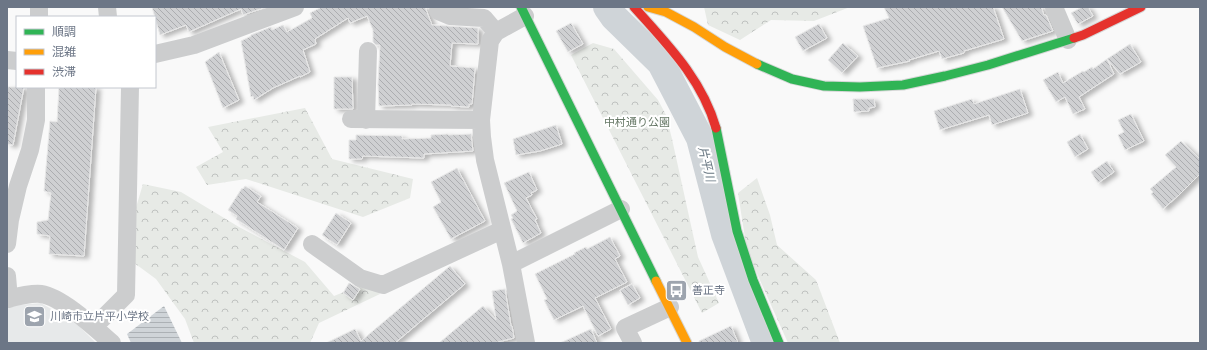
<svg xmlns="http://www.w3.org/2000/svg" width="1207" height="350" font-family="Mulish,'Noto Sans JP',sans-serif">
<defs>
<pattern id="forest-crowns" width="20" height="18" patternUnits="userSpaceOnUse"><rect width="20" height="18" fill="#e7eae6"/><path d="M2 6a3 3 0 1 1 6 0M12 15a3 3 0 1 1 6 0" fill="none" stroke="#bfc2c0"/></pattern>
<pattern id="water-rules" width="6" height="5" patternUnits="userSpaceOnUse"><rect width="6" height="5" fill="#cfd4d8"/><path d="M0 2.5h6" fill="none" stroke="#acb1b5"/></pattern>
<pattern id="building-back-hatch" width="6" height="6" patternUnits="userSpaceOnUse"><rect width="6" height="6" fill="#cfd0d2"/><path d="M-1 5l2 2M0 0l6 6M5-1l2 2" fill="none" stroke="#acadb0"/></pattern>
<filter id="shadow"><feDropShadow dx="4.5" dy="2.5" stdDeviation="2" flood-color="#0004"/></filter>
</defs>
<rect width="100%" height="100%" fill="#f9f9f9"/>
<path fill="#e7e9ea" d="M41,303L78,325L96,343H7V306Z"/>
<path fill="url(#forest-crowns)" d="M704,7H850L814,21L771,20L740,40L708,25Z
M593,43L614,49L658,100L666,115L672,139L698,257L719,303L702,313L571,55Z
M305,108L332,159L413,179L410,198L363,217L246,179L207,185L196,167L223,152L208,127Z
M757,178L770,215L777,245L816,280L840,343H788L747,251L738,193Z
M143,184L181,192L239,227L305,262L334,296L371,281L380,294L319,323L310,343H194L185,319L156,279L122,254Z"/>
<path fill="url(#water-rules)" d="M164,306L182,343H131L127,334Z"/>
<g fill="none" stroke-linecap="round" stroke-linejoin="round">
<path stroke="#cfd4d8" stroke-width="28" d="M607,7L614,17L661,63L700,138L725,234L766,343"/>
</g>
<path fill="url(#building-back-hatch)" stroke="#e8e8e8" filter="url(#shadow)" d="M152,7H263V8L243,15L241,9L189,32L186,25L160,35Z
M322,7H425L432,25L478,28V44L452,43L450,66L475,68L472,104H469V107L451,106V105L412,104V105L379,106L378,84L380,45H376L373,42V30L367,16L350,23L348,18L315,39L316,44L303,50L310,72L300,77V76L273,88L254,100L253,96L251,97L241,41L251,36V35L271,27L272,30L283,25L287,32L312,18L310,13Z
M884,7H993L1004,39L964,51V53L942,59L939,51L909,60L910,61L877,68L863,26L889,18Z
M1002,7H1041L1044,15H1046L1053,31L1022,41Z
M1082,7H1088L1093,16L1078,24L1071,13Z
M571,23L583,44L568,52L556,31Z
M819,24L827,38L803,51L795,37Z
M843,43L858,56L842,73L828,60Z
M1130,44L1141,62L1120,74L1107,59Z
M219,52L239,100L223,108L205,62Z
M1107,59L1114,74L1079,97L1085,109L1073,114L1065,97L1056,102L1043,80L1058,72L1063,83L1083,71L1084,72L1092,67L1093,69Z
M334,77H352L353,109H334Z
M7,87H24L13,145L7,144Z
M59,87H96L84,256L49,254L50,236L37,234V222L48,220L51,193L44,191L50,121L57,122Z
M1020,89L1028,113L992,125L989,115L940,130L934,111L972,99L974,104Z
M853,99H874L875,107L869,108V111L854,112Z
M1131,114L1144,141L1125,150L1118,135L1124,132L1118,120Z
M556,125L562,144L540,151L516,155L513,139Z
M448,134V135L471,134L473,151L424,154V158L363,156L362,159H349V140H356V135L402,136V139L431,138V135Z
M1080,134L1088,149L1075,157L1067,142Z
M1181,141L1200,159V174L1179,195L1163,209L1151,194L1153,192L1150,189L1176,167L1165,155Z
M1107,161L1114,172L1098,183L1091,172Z
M457,168L485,221L451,239L433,207L441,202L431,182Z
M529,172L537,190L531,193L532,195L526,198L537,219L535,220L541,233L523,243L511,219L513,218L511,215L517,211L504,183Z
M245,186L261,196L257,202L298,228L284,250L236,219L237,216L228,210L242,188L243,189Z
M336,213L351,223L337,245L322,235Z
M610,237L620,256L615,259L627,282L595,298L611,329L598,336L583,306L554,320L544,300L547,299L535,274L575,254L574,253L586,247L587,249Z
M450,266L465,284L395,343H326L355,329L361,341Z
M349,283L360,289L353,300L343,293Z
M632,284L640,298L628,305L620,290Z
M505,289L511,326H512L514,338L494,343H439L483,306L496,320L492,291Z
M731,326L738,343H699V341Z
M591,329L597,343H560Z"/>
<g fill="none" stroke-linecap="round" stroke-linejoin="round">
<defs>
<path id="fast" d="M521,7L656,281
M757,64L792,79L824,86L860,87L903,85L945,76L988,65L1074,38
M716,128L737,231L753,280L779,343"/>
<path id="slow" d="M648,7L666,12L694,27L725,47L757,64
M656,281L687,343"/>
<path id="jam" d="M634,7C667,44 702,79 716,128
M1074,38L1083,35L1141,7"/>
</defs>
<use href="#fast" stroke="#d6d7d7" stroke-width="11"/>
<use href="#slow" stroke="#d6d7d7" stroke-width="11"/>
<use href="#jam" stroke="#d6d7d7" stroke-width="11"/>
<path stroke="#cccdce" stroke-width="18" d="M107,7L108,17
M1054,7L1068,40
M438,11L450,16L484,18L496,32
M525,16L496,32L490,41L481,120L482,137L485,160L511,264L526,343
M39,17V7
M155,54L194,45L295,7
M7,60L17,61
M351,119L481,120
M366,120L368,51
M7,244L10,220L18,186L30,150L36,120V87
M312,244L360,278L383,285L502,230
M511,264L621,209
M7,276L9,299
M7,299C15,297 34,293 41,294C62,297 96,329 112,343
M94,327L126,295L130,87
M633,343L625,328L670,307"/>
<use href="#fast" stroke="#30b455" stroke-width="9"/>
<use href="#slow" stroke="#ff9f0a" stroke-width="9"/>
<use href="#jam" stroke="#e5322d" stroke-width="9"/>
</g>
<defs>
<symbol id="bus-square" viewBox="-11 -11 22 22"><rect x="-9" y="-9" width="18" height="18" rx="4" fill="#9da4ae" stroke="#fff"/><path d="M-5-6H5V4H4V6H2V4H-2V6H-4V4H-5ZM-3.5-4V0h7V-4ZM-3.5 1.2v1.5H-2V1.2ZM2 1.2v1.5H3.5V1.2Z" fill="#fff"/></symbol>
<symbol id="school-square" viewBox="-11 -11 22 22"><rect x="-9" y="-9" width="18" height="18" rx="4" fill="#9da4ae" stroke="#fff"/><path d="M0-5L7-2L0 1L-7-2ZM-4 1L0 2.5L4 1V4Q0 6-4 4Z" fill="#fff"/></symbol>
</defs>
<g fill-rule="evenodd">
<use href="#bus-square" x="664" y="278" width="25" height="25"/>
<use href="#school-square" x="22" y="304" width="25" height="25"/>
</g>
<g text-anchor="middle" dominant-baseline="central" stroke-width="4" stroke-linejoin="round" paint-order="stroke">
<g font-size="11" fill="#667866" stroke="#fff">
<text x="637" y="122">中村通り公園</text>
</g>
<g font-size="11" fill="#6c7686" stroke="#fff" text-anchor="start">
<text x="692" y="290">善正寺</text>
<text x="50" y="316">川崎市立片平小学校</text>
</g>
<g font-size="12" font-style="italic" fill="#677580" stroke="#fff">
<text transform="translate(707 164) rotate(76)">片平川</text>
</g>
</g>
<rect width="1207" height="350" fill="none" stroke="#6c7686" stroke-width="16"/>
<rect x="16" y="16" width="140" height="72" fill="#ffffff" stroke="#c4c8cf"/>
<rect x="24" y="29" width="20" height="6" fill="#30b455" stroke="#c4c8cf"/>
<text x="52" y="36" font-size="12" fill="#6c7686">順調</text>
<rect x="24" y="49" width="20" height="6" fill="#ff9f0a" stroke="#c4c8cf"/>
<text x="52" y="56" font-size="12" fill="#6c7686">混雑</text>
<rect x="24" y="69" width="20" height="6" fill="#e5322d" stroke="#c4c8cf"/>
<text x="52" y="76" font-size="12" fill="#6c7686">渋滞</text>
</svg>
